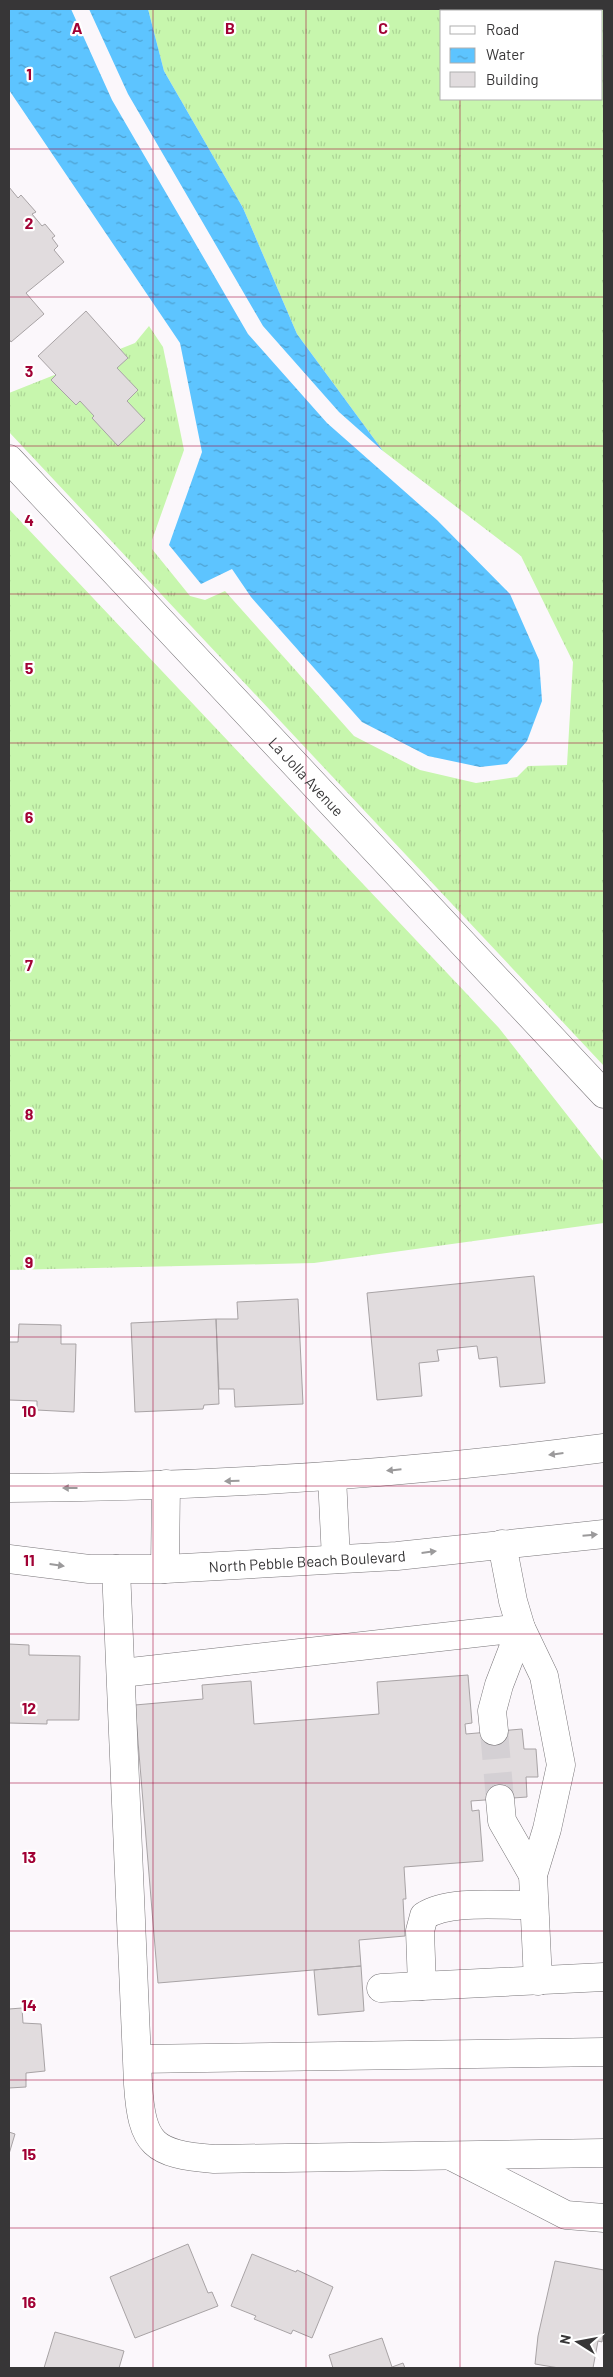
<svg xmlns="http://www.w3.org/2000/svg" width="613" height="2377" font-family="Barlow,sans-serif">
<defs>
<pattern id="grass-tufts" width="24" height="20" patternUnits="userSpaceOnUse" patternTransform="scale(1.25)"><rect width="24" height="20" fill="#c7f6ad"/><path d="M3 7l-1-3M5 7V3M7 7l1-3M15 17l-1-3M17 17v-4M19 17l1-3" fill="none" stroke="#acd495"/></pattern>
<pattern id="water-ripples" width="26" height="14" patternUnits="userSpaceOnUse" patternTransform="scale(1.25)"><rect width="26" height="14" fill="#5dc4ff"/><path d="M2 4q2-2 4 0t4 0M15 11q2-2 4 0t4 0" fill="none" stroke="#4ea0cf"/></pattern>
</defs>
<rect width="100%" height="100%" fill="#fbf7fb"/>
<path fill="url(#grass-tufts)" fill-rule="evenodd" d="M148,9H604V1066L9,432V393L135,343L149,326L163,347L184,450L152,540V549L190,596L205,600L225,591L354,736L420,770L476,783L517,777L528,766L567,765L573,662L521,556L383,451L297,334L243,208L164,71ZM442,11H602V99H442Z
M9,509L499,1028L604,1162V1223L314,1263L9,1270Z"/>
<path fill="url(#water-ripples)" d="M9,9H71L112,100L248,334L327,423L437,520L510,594L539,660L542,701L527,741L507,764L480,767L428,756L362,722L251,597L232,569L201,584L169,545L202,452L180,343L9,90Z
M89,9H148L164,71L243,208L297,334L383,451L339,412L263,326L128,94Z"/>
<path fill="#e1dcde" stroke="#a8a3a5" d="M9,187L18,198L21,195L36,212L32,214L42,226L45,224L55,236L52,238L58,246L54,250L64,262L26,293L44,314L11,342L9,339Z
M86,311L128,358L117,368L138,390L127,401L145,420L118,446L92,418L94,416L80,401L76,405L51,380L56,375L38,356Z
M534,1276L545,1383L500,1387L497,1357L479,1359L477,1346L437,1350L439,1361L419,1363L422,1396L377,1400L367,1293Z
M298,1299L303,1404L235,1407L234,1389H219L216,1319H238L237,1302Z
M216,1319L219,1404L204,1405L203,1409L135,1412L131,1323Z
M19,1324L61,1325V1344H76L74,1412L37,1410V1401L9,1400V1342H18Z
M9,1644L29,1645V1655L80,1656L79,1720H47V1724L9,1723Z
M468,1675L472,1723L465,1724L466,1734L522,1729L524,1749H536L538,1777H526L527,1797L471,1801L472,1811L479,1810L483,1861L404,1867L406,1899H403L405,1936L359,1940L361,1966L158,1983L135,1705L203,1699L202,1685L251,1681L254,1724L379,1714L377,1682Z
M361,1966L364,2011L318,2015L314,1970Z
M22,2008L23,2023L41,2024L45,2071L26,2073V2087L9,2088V2009Z
M9,2132L15,2134L9,2154Z
M188,2244L208,2293L212,2292L218,2306L135,2338L110,2277Z
M252,2254L296,2272L297,2270L333,2287L312,2338L293,2330L291,2334L254,2319L256,2316L231,2306Z
M555,2261L604,2270V2328L602,2342L598,2341L593,2368H559L535,2364L538,2336Z
M55,2332L124,2351L119,2368H44Z
M382,2338L392,2367L403,2363L405,2368H333L329,2355Z"/>
<g fill="none" stroke-linecap="round" stroke-linejoin="round">
<path stroke="#d4d0d4" stroke-width="28" stroke-dasharray="28 14" stroke-linecap="butt" d="M494,1731L500,1799"/>
<defs>
<g id="minor">
<path id="s1" d="M9,459L604,1094"/>
<path d="M332,1477L336,1559"/>
<path d="M9,1488C208,1487 407,1474 604,1448"/>
<path d="M502,1544L513,1601L521,1628L544,1676L561,1765L547,1829L533,1875L538,1981"/>
<path id="s2" d="M9,1559L89,1569H165L397,1556L604,1534"/>
<path d="M116,1569L138,2084C142,2145 153,2154 214,2159L604,2153"/>
<path d="M165,1569L166,1484"/>
<path d="M122,1673L521,1628L499,1685L492,1711L494,1731"/>
<path d="M500,1799L502,1821L533,1875"/>
<path d="M422,1986L420,1931L424,1916C450,1899 503,1906 534,1905"/>
<path d="M381,1988L604,1977"/>
<path d="M138,2059L604,2052"/>
<path d="M453,2157L566,2215L604,2218"/>
</g>
</defs>
<use href="#minor" stroke="#787578" stroke-width="29"/>
<use href="#minor" stroke="#fff" stroke-width="28"/>
</g>
<defs><path id="oneway-solid" d="M-6-.8H1V-3.2L6.5 0L1 3.2V.8H-6Z" transform="scale(1.25)"/></defs>
<g fill="#9b9a9b">
<use href="#oneway-solid" transform="translate(556 1454) rotate(173)"/>
<use href="#oneway-solid" transform="translate(394 1470) rotate(174)"/>
<use href="#oneway-solid" transform="translate(232 1481) rotate(178)"/>
<use href="#oneway-solid" transform="translate(70 1488) rotate(180)"/>
<use href="#oneway-solid" transform="translate(590 1535) rotate(-5)"/>
<use href="#oneway-solid" transform="translate(429 1552) rotate(-7)"/>
<use href="#oneway-solid" transform="translate(57 1565) rotate(8)"/>
</g>
<path fill="none" stroke="#a10134" stroke-width="1" stroke-opacity="0.55" d="M153,9V2368M306,9V2368M460,9V11M460,99V2368M9,149H604M9,297H604M9,446H604M9,594H604M9,743H604M9,891H604M9,1040H604M9,1188H604M9,1337H604M9,1486H604M9,1634H604M9,1783H604M9,1931H604M9,2080H604M9,2228H604"/>
<g text-anchor="middle" dominant-baseline="central" stroke-width="4.5" stroke-linejoin="round" paint-order="stroke">
<g font-size="15" fill="#373637" stroke="#fff">
<text stroke="none"><textPath href="#s1" startOffset="435">La Jolla Avenue</textPath></text>
<text stroke="none"><textPath href="#s2" startOffset="299">North Pebble Beach Boulevard</textPath></text>
</g>
</g>
<g font-size="16" text-anchor="middle" font-weight="bold" fill="#a10134" stroke="#fff" stroke-width="4.5" stroke-linejoin="round" paint-order="stroke">
<text x="77" y="34">A</text>
<text x="230" y="34">B</text>
<text x="383" y="34">C</text>
<text x="29" y="80">1</text>
<text x="29" y="229">2</text>
<text x="29" y="377">3</text>
<text x="29" y="526">4</text>
<text x="29" y="674">5</text>
<text x="29" y="823">6</text>
<text x="29" y="971">7</text>
<text x="29" y="1120">8</text>
<text x="29" y="1268">9</text>
<text x="29" y="1417">10</text>
<text x="29" y="1566">11</text>
<text x="29" y="1714">12</text>
<text x="29" y="1863">13</text>
<text x="29" y="2011">14</text>
<text x="29" y="2160">15</text>
<text x="29" y="2308">16</text>
</g>
<rect width="613" height="2377" fill="none" stroke="#373637" stroke-width="20"/>
<rect x="440" y="10" width="162" height="90" fill="#ffffff" stroke="#afafaf"/>
<rect x="450" y="26" width="25" height="8" fill="#ffffff" stroke="#afafaf"/>
<text x="486" y="35" font-size="15" fill="#373637">Road</text>
<rect x="450" y="48" width="25" height="15" fill="url(#water-ripples)" stroke="#afafaf"/>
<text x="486" y="60" font-size="15" fill="#373637">Water</text>
<rect x="450" y="72" width="25" height="15" fill="#e1dcde" stroke="#afafaf"/>
<text x="486" y="85" font-size="15" fill="#373637">Building</text>
<g transform="translate(578 2342) rotate(281)" stroke="#ffffff" stroke-width="4" paint-order="stroke">
<path d="M0-4L9 19L0 12L-9 19Z" fill="#373637"/>
<text y="-8" font-size="14" font-weight="bold" text-anchor="middle" fill="#373637">N</text>
</g>
</svg>
